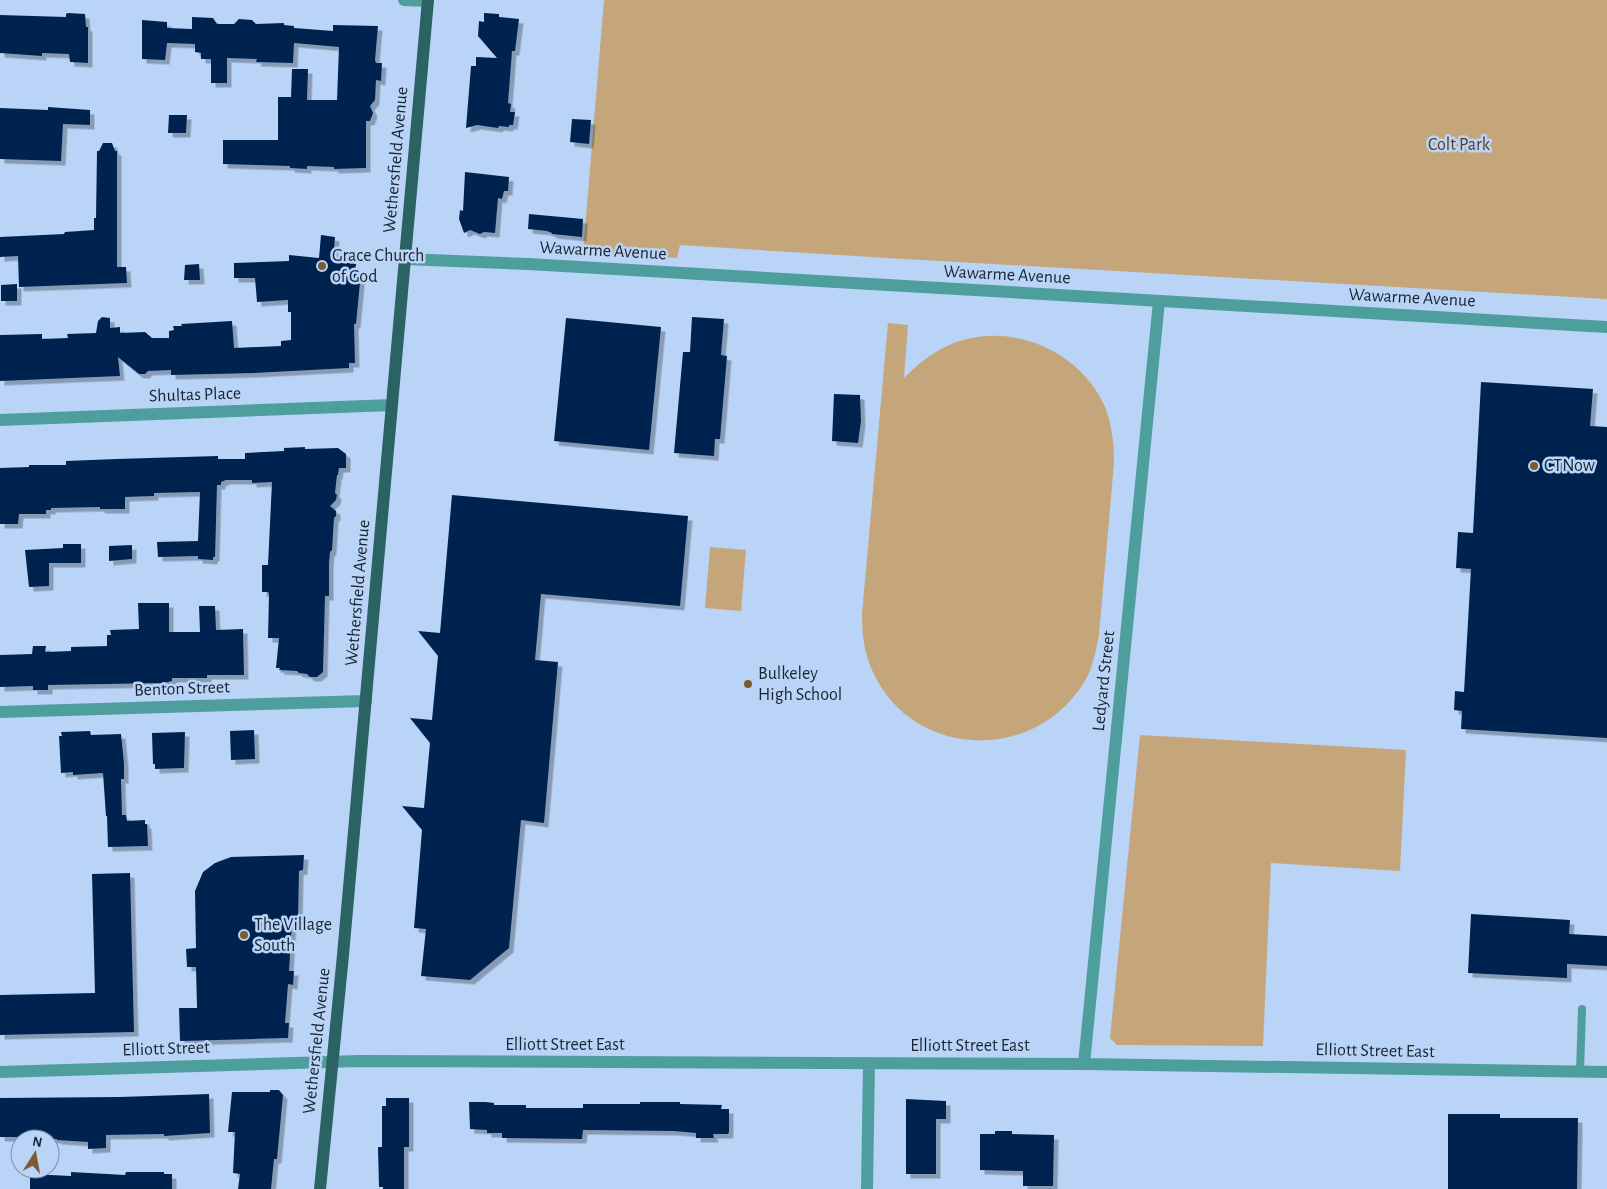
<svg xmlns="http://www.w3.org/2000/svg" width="1607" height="1189" font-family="'Alegreya Sans',sans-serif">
<defs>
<filter id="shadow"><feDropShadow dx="4.5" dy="4.5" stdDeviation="0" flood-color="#0004"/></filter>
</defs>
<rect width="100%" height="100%" fill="#bad4f7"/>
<path fill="#c5a67b" d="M604,0H1607V299L887,258L680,245L677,258L583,253Z
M888,323L908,325L904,378C917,365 930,354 947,346C1005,319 1080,348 1105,407C1112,425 1114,443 1114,463L1099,635C1096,649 1094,663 1088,675C1042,764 912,762 872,670C864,652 862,634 862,614Z
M710,547L746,550L741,611L705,608Z
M1140,735L1406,750L1400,871L1271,863L1263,1046L1117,1045L1110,1038Z"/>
<path fill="#012450" filter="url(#shadow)" d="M68,13L85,14L86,27H88V63L70,62L69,54L42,53V56L0,53V15L66,17V14Z
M484,13L499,14V17L519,19L515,51H512L508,103L511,104L510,112H515L513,125H509V127L499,126L498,128L477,125L466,128L471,66H476V57L497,58L478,36L479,21L484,22Z
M192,17L213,18L217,24H234L239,19L252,20L256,24L284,23V25L294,26V28L333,31V25L378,26L375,60L376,63H382L381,81L376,80L375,100L370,106L373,113L370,121H366V168L334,169V167L307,166V169L290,168V166L223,164V140H278V97H291L292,69H308L307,100H337L339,47L294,43L293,63L256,62L257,59L227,58V83H211V59H201V53L195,52V44L167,43L165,60L142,59V20L167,22V28L192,29Z
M48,107L90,110V125L63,124L61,161L0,159V108L48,110Z
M169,115H187L186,133H168Z
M572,119L591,120L589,144L570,142Z
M103,143H112L115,151H117V267H126L127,283L19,287L18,256L0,257V237L64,234L65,232L94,230V218H96L97,151H99Z
M465,172L509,177L508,191H504L502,199L498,198L495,233L484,232L480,234L470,230L464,233L459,219L460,210L463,211Z
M529,214L583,219L582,237L552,234V233L547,231L528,229Z
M321,235L335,237L333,261L356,264L355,272H361L356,324H354L355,363H349V368L254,373L171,375V370L148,371L145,374H139L118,357L120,376L0,381V335L42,334V339L68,338L67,334L96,333L98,321L102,317L110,318V328L120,327V333L145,332L152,338H169V331L174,330L173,326H182L181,324L232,321L234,348L281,346V341L291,340V312H288V300L257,302L255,278H234V263L289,261V255L319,258Z
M199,264L200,280H184L185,265Z
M17,284V301H1V285Z
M692,317L724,319L721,355L727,356L720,439H715L714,456L674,453L683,352H690Z
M566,318L661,327L649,450L554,441Z
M1481,382L1593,389L1590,426L1607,427V738L1461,729L1462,711L1454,710L1455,691L1464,692L1471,569L1456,568L1458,532L1473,533Z
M834,394L860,395L861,421L858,443L832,441Z
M305,447V449L338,448L346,454V468H339L338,475H337L335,493L337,495L336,500L330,506L336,511V516L334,518L332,550L330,552L329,563V596H325L323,672L317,677H310L307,674L299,673L297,671L279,670L280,668H276L279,638H268L269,594L268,592H262V565H268L272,482L252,483V480H226L221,482V485H217L215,557H213V560L198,559V556L158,557L157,542L198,541L200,492L154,493V496L125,497V509H100V507L51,508V510H46V514H19L18,524H0V468L29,467V465H66V461L116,459L218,456V459H245V453L284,451V448Z
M452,495L688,516L680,606L541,594L535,660L558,662L544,823L521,820L509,948L470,980L421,976L426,929L414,928L422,830L402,806L424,808L430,743L410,718L432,720L438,656L418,631L440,633Z
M63,544H81V563H49V586L29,587L25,550L63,548Z
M132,545V559L109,561V546Z
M138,603H169V632H200L199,606H215L216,630L243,629L244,675H207V678H172V681L163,683L48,685V690H33V686L0,687V655L32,654L33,646H46L45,652L71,651V647L107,646V635H111L110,630L139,629Z
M254,730L255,759L231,760L230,731Z
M90,731L91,735L121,734L124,763V779H121L122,815H126L127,821L145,820V824H147L148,846L108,847L107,816H106L103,773L73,775V772L61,773L59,736H62L61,732Z
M185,732L184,768L155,769V764H153L152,733Z
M304,855L303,870L299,871L298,922H292L289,971H294L293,985L288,984L285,1023H289L288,1038L180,1041L179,1008H197L196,967H187L186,949L196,948L195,891L203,872L215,863L231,857Z
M130,873L134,1032L0,1035V995L95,993L92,874Z
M1471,914L1570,920L1569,934L1607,936V966L1567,964V978L1468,973Z
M270,1090H279L283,1095L277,1159H274L271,1189H238L240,1174L233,1173L235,1132H228L232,1092H270Z
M209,1094L210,1133L164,1136V1134L106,1135V1148L88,1149V1142L57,1140V1139H18V1137H0V1098L120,1097Z
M386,1098H409V1147H404V1189H383V1187H379L378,1147H382V1106H386Z
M906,1099L946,1101V1119H936V1174H906Z
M469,1102H486L494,1103V1105H526V1108H583V1104H640V1102H680V1104L722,1105L721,1109H729V1132L728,1134H713L714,1138H696V1133L674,1131L583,1130L582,1139L502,1138V1133H487V1130L470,1129Z
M1448,1114H1500V1118H1578L1577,1189H1448Z
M995,1131H1012V1134L1054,1135L1053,1186H1023V1171L980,1170V1134H995Z
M71,1172L125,1175L126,1172H164V1174H172V1189H30V1174L71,1176Z"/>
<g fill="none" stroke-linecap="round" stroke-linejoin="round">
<path stroke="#4f9e9e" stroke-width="8" d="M1580,1072L1582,1009"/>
<path stroke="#4f9e9e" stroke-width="12" d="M404,0L428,1
M0,712L366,701
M1084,1064L1159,301
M0,1072L360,1061L1084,1064L1607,1072
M867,1189L869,1063"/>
<path stroke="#4f9e9e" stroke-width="12" d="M405,259L528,264L1607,327
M0,420L392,405"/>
<path stroke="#2b6263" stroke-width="12" d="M320,1189L343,955L428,0"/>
</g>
<g fill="#7a5c30" stroke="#bad4f7" stroke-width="2">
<circle cx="322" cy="266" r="5"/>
<circle cx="1534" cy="466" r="5"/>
<circle cx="748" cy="684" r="5"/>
<circle cx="244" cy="935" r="5"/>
</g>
<g text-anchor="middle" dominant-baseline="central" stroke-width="5" stroke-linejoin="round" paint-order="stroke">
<g font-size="18" fill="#533d1c" stroke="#bad4f7">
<text x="1459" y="145">Colt Park</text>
</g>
<g font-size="18" fill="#1a2431" stroke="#bad4f7">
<text transform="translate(396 160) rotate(-85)">Wethersfield Avenue</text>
<text transform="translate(603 251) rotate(3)">Wawarme Avenue</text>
<text transform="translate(1007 275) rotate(3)">Wawarme Avenue</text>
<text transform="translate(1412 298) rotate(3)">Wawarme Avenue</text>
<text transform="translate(195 395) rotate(-2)">Shultas Place</text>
<text transform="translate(358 593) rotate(-85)">Wethersfield Avenue</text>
<text transform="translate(1104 681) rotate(-84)">Ledyard Street</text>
<text transform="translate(182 689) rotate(-2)">Benton Street</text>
<text transform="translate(317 1041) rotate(-84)">Wethersfield Avenue</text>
<text x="565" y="1045">Elliott Street East</text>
<text x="970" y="1046">Elliott Street East</text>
<text transform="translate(166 1049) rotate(-2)">Elliott Street</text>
<text transform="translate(1375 1051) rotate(1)">Elliott Street East</text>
</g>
<g font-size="18" fill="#1a2431" stroke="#bad4f7" text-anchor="start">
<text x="332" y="256">Grace Church<tspan x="332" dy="21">of God</tspan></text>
<text x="1544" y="466">CTNow</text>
<text x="758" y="674">Bulkeley<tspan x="758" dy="21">High School</tspan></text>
<text x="254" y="925">The Village<tspan x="254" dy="21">South</tspan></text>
</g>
</g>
<g transform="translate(35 1154) rotate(11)"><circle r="24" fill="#bad4f7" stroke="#7a8ea8"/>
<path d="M0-4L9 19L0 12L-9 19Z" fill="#7a5c30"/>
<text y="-8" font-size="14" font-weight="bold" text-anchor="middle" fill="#1a2431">N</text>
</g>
</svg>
